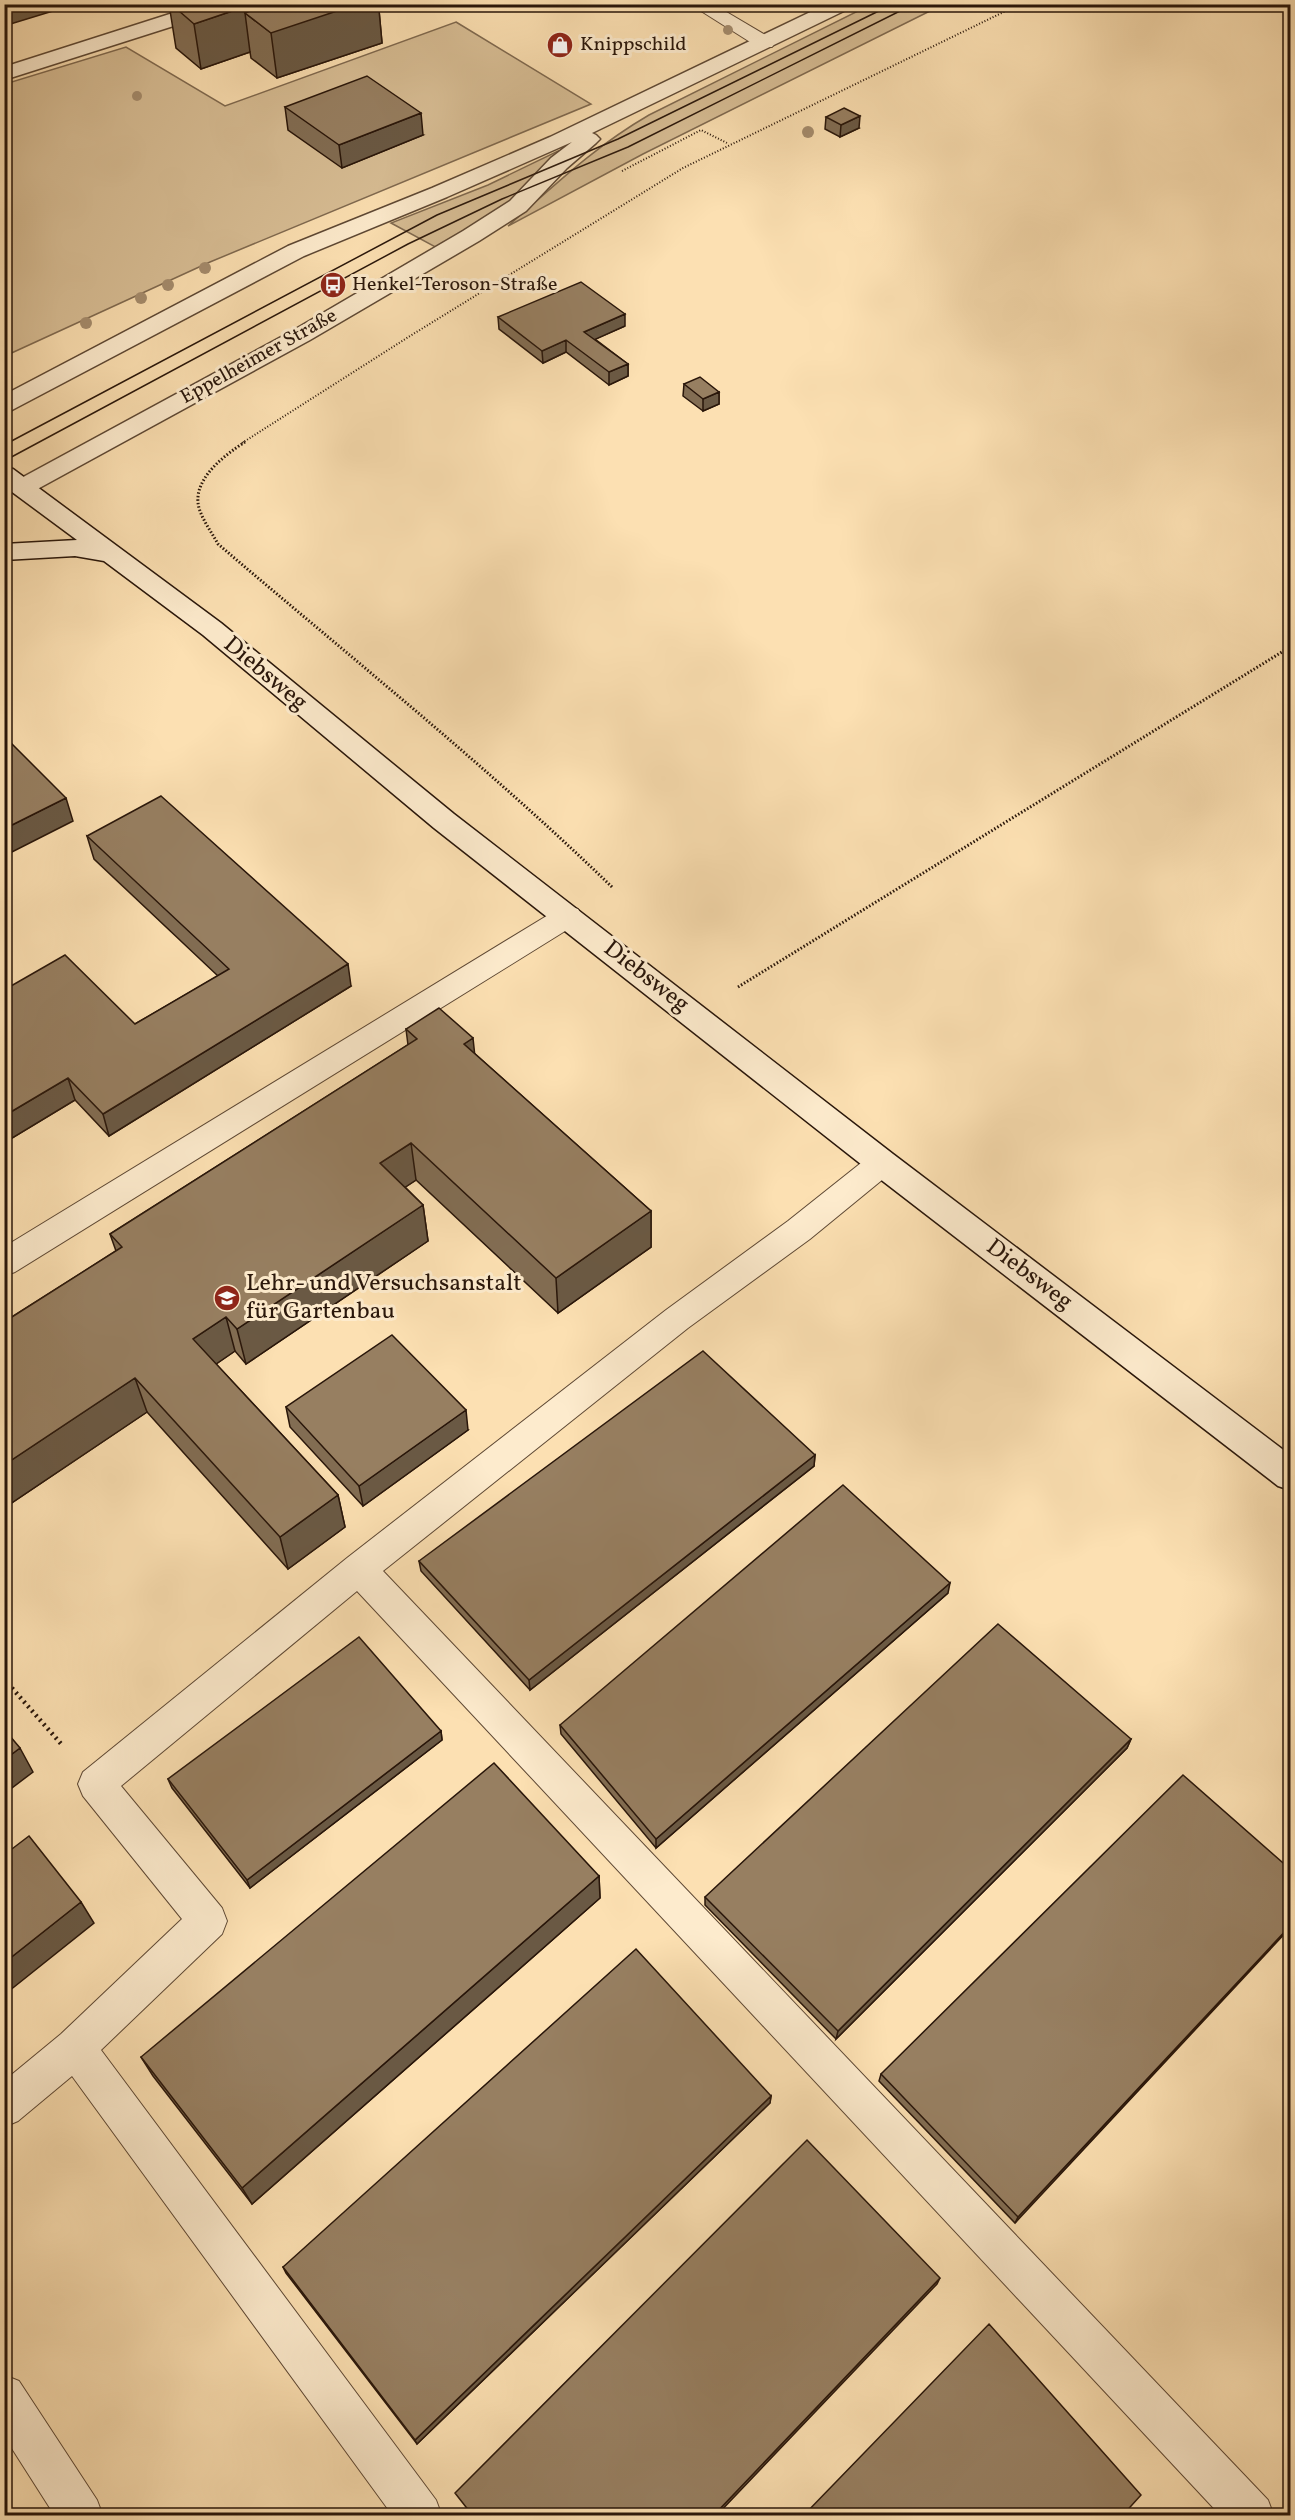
<svg xmlns="http://www.w3.org/2000/svg" width="1295" height="2520" font-family="Vollkorn,serif">
<rect width="100%" height="100%" fill="#fce0b2"/>
<filter id="stains"><feTurbulence type="fractalNoise" baseFrequency=".00333" numOctaves="4"/><feColorMatrix values="0 0 0 0 .2 0 0 0 0 .09 0 0 0 0 .02 0 0 0 .5 -.17"/></filter>
<radialGradient id="worn" r=".72"><stop offset=".6" stop-color="#630" stop-opacity="0"/><stop offset="1" stop-color="#630" stop-opacity=".3"/></radialGradient>
<path fill="#d8be95" stroke="#806a50" stroke-width="1.5" d="M870,5H942L643,154L508,226C555,185 594,147 649,115Z
M456,22L591,104L210,262L5,356V84L126,47L225,106Z
M558,151L562,153L509,205L439,249L391,223L488,185Z"/>
<g fill="none" stroke-linecap="round" stroke-linejoin="round">
<defs>
<path id="lane" d="M690,4H713L772,39L775,43L772,47H758Z
M568,906L578,909L582,916L578,923L15,1272L4,1276V1247L558,909Z
M882,1151L893,1155L897,1163L893,1171L810,1239L688,1328L383,1571L1268,2500L1274,2516H1221L357,1591L121,1786L222,1908L227,1921L222,1934L101,2050L436,2500L442,2516H393L72,2076L18,2121L4,2127V2081L61,2034L182,1919L83,1796L78,1784L83,1772L347,1558L666,1310L788,1221L871,1155Z
M4,2375L19,2381L97,2500L103,2516H55L4,2436Z"/>
<path id="street" d="M201,4H232L230,8L4,80V67Z
M827,4H852L850,8L592,133L596,135L600,139L596,143L567,168L526,211L479,241L310,340L32,492L23,495L14,492L11,487L14,482L294,330L463,231L510,201L551,158L572,142L447,197L304,256L12,410L4,412V395L288,246L432,188L550,137Z"/>
<path id="secondary" d="M4,467L13,469L221,623L454,814L893,1154L1290,1455V1490L1278,1486L871,1172L434,828L203,635L104,561L75,556L4,560V544L77,540L4,486Z"/>
</defs>
<use href="#lane" stroke="#5e4834" stroke-width="2"/>
<use href="#street" stroke="#5e4834" stroke-width="3"/>
<use href="#secondary" stroke="#29160a" stroke-width="3"/>
<path stroke="#29160a" stroke-width="2" stroke-dasharray="1 2" stroke-linecap="butt" d="M622,171L701,130L727,143
M242,443L410,336L683,168L1020,4"/>
<path stroke="#29160a" stroke-width="3" stroke-dasharray="1.5 2" stroke-linecap="butt" d="M245,442C223,456 189,482 200,511C204,522 212,533 218,544C350,657 487,766 612,887
M738,987L1290,647"/>
<path stroke="#29160a" stroke-width="4.5" stroke-dasharray="2 4" stroke-linecap="butt" d="M4,1679L62,1745"/>
<use href="#lane" fill="#fdebcd" fill-rule="evenodd"/>
<use href="#street" fill="#fdebcd" fill-rule="evenodd"/>
<use href="#secondary" fill="#fdebcd" fill-rule="evenodd"/>
<path stroke="#29160a" stroke-width="1.5" d="M4,445L437,215L618,139L893,4
M4,461L408,244L502,199L628,147L914,4"/>
</g>
<g fill="#a58c6d">
<circle cx="728" cy="30" r="5"/>
<circle cx="137" cy="96" r="5"/>
<circle cx="808" cy="132" r="6"/>
<circle cx="205" cy="268" r="6"/>
<circle cx="168" cy="285" r="6"/>
<circle cx="141" cy="298" r="6"/>
<circle cx="86" cy="323" r="6"/>
</g>
<path fill="#826d53" stroke="#29160a" stroke-width="1.5" d="M169,4H393V5L379,10L382,43L277,78L251,58L250,52L201,69L176,48Z
M285,107L423,135L342,168L288,130Z
M826,117L859,128L840,137L825,129Z
M498,317L625,326L595,339L628,364V376L609,385L566,352L543,363L499,329Z
M684,384L719,392V404L703,411L683,396Z
M87,836L351,986L109,1136L75,1100L4,1143V990L135,1024L218,976L94,859Z
M406,1029L475,1054L651,1211V1247L558,1313L416,1180L405,1187L423,1205L428,1241L246,1364L235,1351L216,1364L338,1495L345,1527L288,1569L147,1412L4,1508V1322L116,1251L110,1234L408,1045Z
M286,1407L468,1430L363,1506L290,1427Z
M815,1455L814,1466L530,1690L421,1571L419,1561Z
M948,1593L656,1848L561,1734L560,1725Z
M441,1731L442,1740L250,1888L172,1788L168,1779Z
M1131,1739L1127,1748L836,2039L705,1905V1897Z
M1290,1869L1015,2223L879,2081L881,2074Z
M599,1876L600,1898L252,2204L153,2076L141,2057Z
M771,2096L770,2103L417,2444L286,2273L283,2267Z"/>
<path fill="#6a5944" stroke="#29160a" stroke-width="1.5" d="M4,4H51L53,11L4,26Z
M253,4H393V5L379,10L382,43L277,78L271,33L245,13L250,52L201,69L194,24Z
M421,113L423,135L342,168L339,145Z
M860,116L859,128L840,137L841,125Z
M625,314V326L585,344L584,332Z
M566,340V352L543,363L542,351Z
M628,364V376L609,385V372Z
M719,392V404L703,411V399Z
M66,798L73,821L4,856V829Z
M348,964L351,986L109,1136L103,1114Z
M473,1038L477,1076L464,1044Z
M68,1078L75,1100L4,1143V1116Z
M411,1143L416,1180L386,1200L380,1163Z
M423,1205L428,1241L246,1364L237,1329Z
M651,1211V1247L558,1313L556,1278Z
M226,1317L235,1351L203,1373L193,1339Z
M135,1378L147,1412L4,1508V1465Z
M466,1410L468,1430L363,1506L359,1486Z
M815,1455L814,1466L530,1690L529,1680Z
M338,1495L345,1527L288,1569L280,1537Z
M950,1583L948,1593L656,1848V1839Z
M441,1731L442,1740L250,1888L247,1880Z
M1131,1739L1127,1748L836,2039L838,2031Z
M20,1748L33,1772L4,1794V1760Z
M599,1876L600,1898L252,2204L242,2188Z
M81,1902L94,1923L4,1995V1963Z
M1290,1926V1928L1015,2223L1018,2217Z
M771,2096L770,2103L417,2444L415,2440Z
M940,2278L937,2284L716,2516H713Z"/>
<path fill="#977f61" stroke="#29160a" stroke-width="1.5" d="M171,4H253L194,24Z
M270,4H358L271,33L245,13Z
M367,76L421,113L339,145L285,107Z
M844,108L860,116L841,125L826,117Z
M581,282L625,314L584,332L628,364L609,372L566,340L542,351L498,317Z
M700,377L719,392L703,399L684,384Z
M4,736L66,798L4,829Z
M161,796L348,964L103,1114L68,1078L4,1116V990L65,955L135,1024L229,969L87,836Z
M439,1008L473,1038L464,1044L651,1211L556,1278L411,1143L380,1163L423,1205L237,1329L226,1317L193,1339L338,1495L280,1537L135,1378L4,1465V1322L122,1247L110,1234L417,1039L406,1029Z
M392,1335L466,1410L359,1486L286,1407Z
M703,1351L815,1455L529,1680L419,1561Z
M843,1485L950,1583L656,1839L560,1725Z
M998,1624L1131,1739L838,2031L705,1897Z
M359,1637L441,1731L247,1880L168,1779Z
M4,1729L20,1748L4,1760Z
M494,1763L599,1876L242,2188L141,2057Z
M1183,1775L1290,1869V1926L1018,2217L881,2074Z
M29,1836L81,1902L4,1963V1855Z
M636,1949L771,2096L415,2440L283,2267Z
M807,2140L940,2278L713,2516H473L455,2493Z
M989,2324L1141,2495L1122,2516H803Z"/>
<defs>
<symbol id="shop-disc" viewBox="-11 -11 22 22"><circle r="9.5" fill="#8f2418" stroke="#fdebcd"/><path d="M-5-2.5h2.3a2.7 3.5 0 0 1 5.4 0H5L5.5 6h-11ZM-1.5-2.5h3a1.5 2.3 0 0 0-3 0Z" fill="#fff"/></symbol>
<symbol id="bus-disc" viewBox="-11 -11 22 22"><circle r="9.5" fill="#8f2418" stroke="#fdebcd"/><path d="M-5-6H5V4H4V6H2V4H-2V6H-4V4H-5ZM-3.5-4V0h7V-4ZM-3.5 1.2v1.5H-2V1.2ZM2 1.2v1.5H3.5V1.2Z" fill="#fff"/></symbol>
<symbol id="university-disc" viewBox="-11 -11 22 22"><circle r="9.5" fill="#8f2418" stroke="#fdebcd"/><path d="M0-5L7-2L0 1L-7-2ZM-4 1L0 2.5L4 1V4Q0 6-4 4Z" fill="#fff"/></symbol>
</defs>
<g fill-rule="evenodd">
<use href="#shop-disc" x="545" y="30" width="30" height="30"/>
<use href="#bus-disc" x="318" y="270" width="30" height="30"/>
<use href="#university-disc" x="212" y="1283" width="30" height="30"/>
</g>
<g text-anchor="middle" dominant-baseline="central" stroke-width="6" stroke-linejoin="round" paint-order="stroke">
<g font-size="20" fill="#29160a" stroke="#fdebcd" text-anchor="start">
<text x="580" y="45">Knippschild</text>
<text x="352" y="285">Henkel-Teroson-Straße</text>
</g>
<g font-size="20" fill="#29160a" stroke="#fdebcd">
<text transform="translate(259 357) rotate(-29)">Eppelheimer Straße</text>
</g>
<g font-size="24" fill="#29160a" stroke="#fdebcd">
<text transform="translate(265 674) rotate(40)">Diebsweg</text>
<text transform="translate(646 977) rotate(38)">Diebsweg</text>
<text transform="translate(1029 1275) rotate(37)">Diebsweg</text>
</g>
<g font-size="24" fill="#29160a" stroke="#fdebcd" text-anchor="start">
<text x="246" y="1284">Lehr- und Versuchsanstalt<tspan x="246" dy="28">für Gartenbau</tspan></text>
</g>
</g>
<rect width="1295" height="2520" fill="none" stroke="#fce0b2" stroke-width="24"/>
<rect x="6" y="6" width="1283" height="2508" fill="none" stroke="#29160a" stroke-width="3"/>
<rect x="12" y="12" width="1271" height="2496" fill="none" stroke="#29160a" stroke-width="1.5"/>
<rect width="100%" height="100%" filter="url(#stains)"/>
<rect width="100%" height="100%" fill="url(#worn)"/>
</svg>
